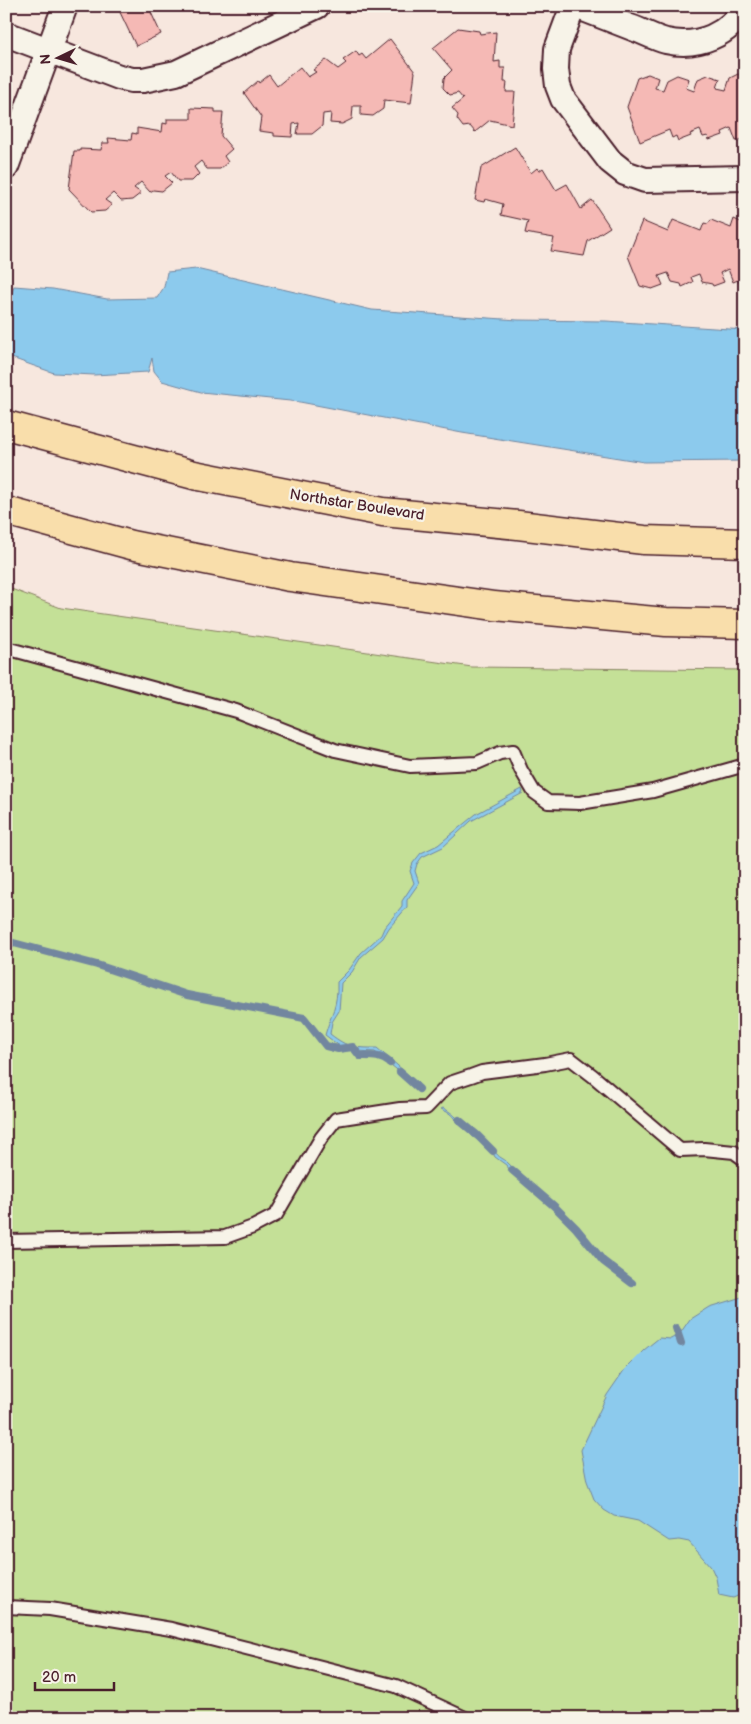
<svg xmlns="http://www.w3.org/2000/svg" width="751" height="1724" font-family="'Balsamiq Sans',sans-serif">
<rect width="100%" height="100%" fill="#f7e7de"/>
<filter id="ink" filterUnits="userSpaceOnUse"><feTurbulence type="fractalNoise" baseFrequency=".02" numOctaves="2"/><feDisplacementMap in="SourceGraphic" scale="10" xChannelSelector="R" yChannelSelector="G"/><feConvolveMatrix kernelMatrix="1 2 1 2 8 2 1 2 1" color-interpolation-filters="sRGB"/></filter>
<g filter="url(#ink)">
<path fill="#c4e097" stroke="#878061" d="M6,587L61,608L472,667L745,670V1718H6Z"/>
<path fill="#8ccaed" stroke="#72869f" d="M196,269L372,310L518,320L606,321L745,330V461L644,462L462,433L300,402L201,392L162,381L154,371L152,358L148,372L94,375L54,373L6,356V311L14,286L53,289L107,299L157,298L164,287L167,272Z
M522,789L523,793L471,821L443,847L422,857L417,864L415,871L419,883L407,900V907L389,928L383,938L361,957L352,972L341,983L339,1011L332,1022L330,1034C348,1048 355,1048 377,1048L418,1083L419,1087L417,1089L412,1082L375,1052L357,1051L341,1047L325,1035C331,1014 338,1006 337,982L349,970L361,953L381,935L384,928L402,906V901L414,883L410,871L413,863L421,853L438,845L476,814Z
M443,1108C454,1113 462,1123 470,1131C477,1139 487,1145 495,1151C498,1158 504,1158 508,1163C513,1167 515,1172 520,1176L513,1174L506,1165L495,1157L492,1151L472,1136L462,1124L449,1113L441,1109Z
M745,1296V1593L733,1598L719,1595L716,1578L711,1567L689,1542L679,1540L669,1541L638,1521L614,1516L604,1510L594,1499L587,1481L581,1450L607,1395L625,1369L644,1350L659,1338L671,1339L681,1332L690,1319L709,1307Z"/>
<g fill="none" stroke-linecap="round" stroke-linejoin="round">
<path stroke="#72869f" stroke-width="8" d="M6,941L97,965L187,995L304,1018L326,1046L338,1049L353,1047L360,1056C371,1056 381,1055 390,1063
M400,1072L419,1089
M459,1120L477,1135L493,1151
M512,1170L554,1206L576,1228L603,1261L632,1283
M676,1328L681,1343"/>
</g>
<path fill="#f5b9b5" stroke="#4a1f2b" d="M117,6H148L161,34L136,46Z
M458,28L479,31L480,34L496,32L494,62L500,61V68H505L504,82H507L506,92H515L512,125L490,120L475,132L470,126L463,127L457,119L458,115L452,108L463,99L458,93L450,95L443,88L444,78L452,70L433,48Z
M390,39L415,72L411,103L384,100L383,109L373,116L361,115V106H353L352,119L342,124L330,123L331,113L323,114L322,126L312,134H297L299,123L293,124L292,137L274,136V133L259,131L261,117L244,93L258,81L259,83L269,75L277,86L300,67L308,77L316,72L313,70L326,60L338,69L346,63L343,60L356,51L359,56L362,54L366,59Z
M648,74L658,78L655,88L663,90L667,80L677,75L689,79L686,88L694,91L698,79L708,75L720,79L717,88L726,90L730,78L738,74L745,77V138L736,141L731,128L722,132L723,135L709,140L708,136L703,137L700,130L690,134L691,136L678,141L676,136L672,138L669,130L640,142L627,107L637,78Z
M191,108L215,109V112H223L221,136L232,149L224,156L228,162L220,169H207L201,161L194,167L199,174L192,181H178L171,172L165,176L172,183L162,191L153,190L150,192L141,182L134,188L141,193L132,200L121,201L113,193L105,200L112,205L105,211L91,212L69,189L74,151H80V149L101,150L102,143H109L108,138L131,140L132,133L137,134V128L162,132L163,123L167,124V119H191Z
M515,147L531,173L537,168L539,171L543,168L556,190L567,184L581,209L592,200L610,227L588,241L584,256L551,251L554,238L525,233L528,221L501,215L503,204L485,199L484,202L475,200L481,168Z
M734,219L745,224V283H739L738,280L733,282L728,269L720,273L724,282L713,286L712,284L702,282L699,274L691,277L693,282L682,287L681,284L672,282L668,273L659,276L663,285L652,289L640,286L628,256L642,221L668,232L673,220L701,231L704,223L708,224L711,220L731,228Z"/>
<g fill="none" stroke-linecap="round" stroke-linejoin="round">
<defs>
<path id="lane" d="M6,648L236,711L335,750L410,766L477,763L500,753L513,751L521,770L534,792L548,802L580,803L653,791L745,765
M6,1241L225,1237L253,1227L276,1215L321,1138L336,1119L400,1109L426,1108L450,1083L471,1076L482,1072L545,1064L571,1059L593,1076L680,1150L704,1149L734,1152L745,1160
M6,1607L50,1609L171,1629L396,1686L465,1718"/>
<path id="street" d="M573,6L557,49L556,69L558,86L563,99L610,161L625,173L645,180L745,178
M576,6C594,13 612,20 630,27C642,31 654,38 666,41C698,48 730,35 745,6
M6,34L119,77L132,80H143L176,73L317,6
M6,167L65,6"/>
<path id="primary" d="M6,425L194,475L383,512L518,525L644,540L745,543
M6,511L131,545L290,577L494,606L666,622L745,624"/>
</defs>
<use href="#lane" stroke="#4a1f2b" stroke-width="16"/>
<use href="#street" stroke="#4a1f2b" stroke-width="28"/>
<use href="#primary" stroke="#4a1f2b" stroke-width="31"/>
<use href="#lane" stroke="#f7f3e8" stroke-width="12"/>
<use href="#street" stroke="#f7f3e8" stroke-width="24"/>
<use href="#primary" stroke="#f9deab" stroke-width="28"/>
</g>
</g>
<g text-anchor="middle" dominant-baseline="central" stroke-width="4.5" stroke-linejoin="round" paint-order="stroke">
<g font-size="15" fill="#4a1f2b" stroke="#f7f3e8">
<text transform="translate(357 505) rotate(9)">Northstar Boulevard</text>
</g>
</g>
<rect width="751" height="1724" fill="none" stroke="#f7f3e8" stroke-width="25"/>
<rect x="12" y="12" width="726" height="1699" fill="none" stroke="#4a1f2b" stroke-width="2" filter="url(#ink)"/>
<g transform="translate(58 58) rotate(265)" stroke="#f7f3e8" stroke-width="4" paint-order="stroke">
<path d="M0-4L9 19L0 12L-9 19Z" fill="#4a1f2b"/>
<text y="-8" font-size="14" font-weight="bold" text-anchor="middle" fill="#4a1f2b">N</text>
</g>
<path d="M35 1682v8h79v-8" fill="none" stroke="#4a1f2b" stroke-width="2.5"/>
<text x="42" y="1682" font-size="15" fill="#4a1f2b" stroke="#f7f3e8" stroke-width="4" paint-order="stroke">20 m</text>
</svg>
